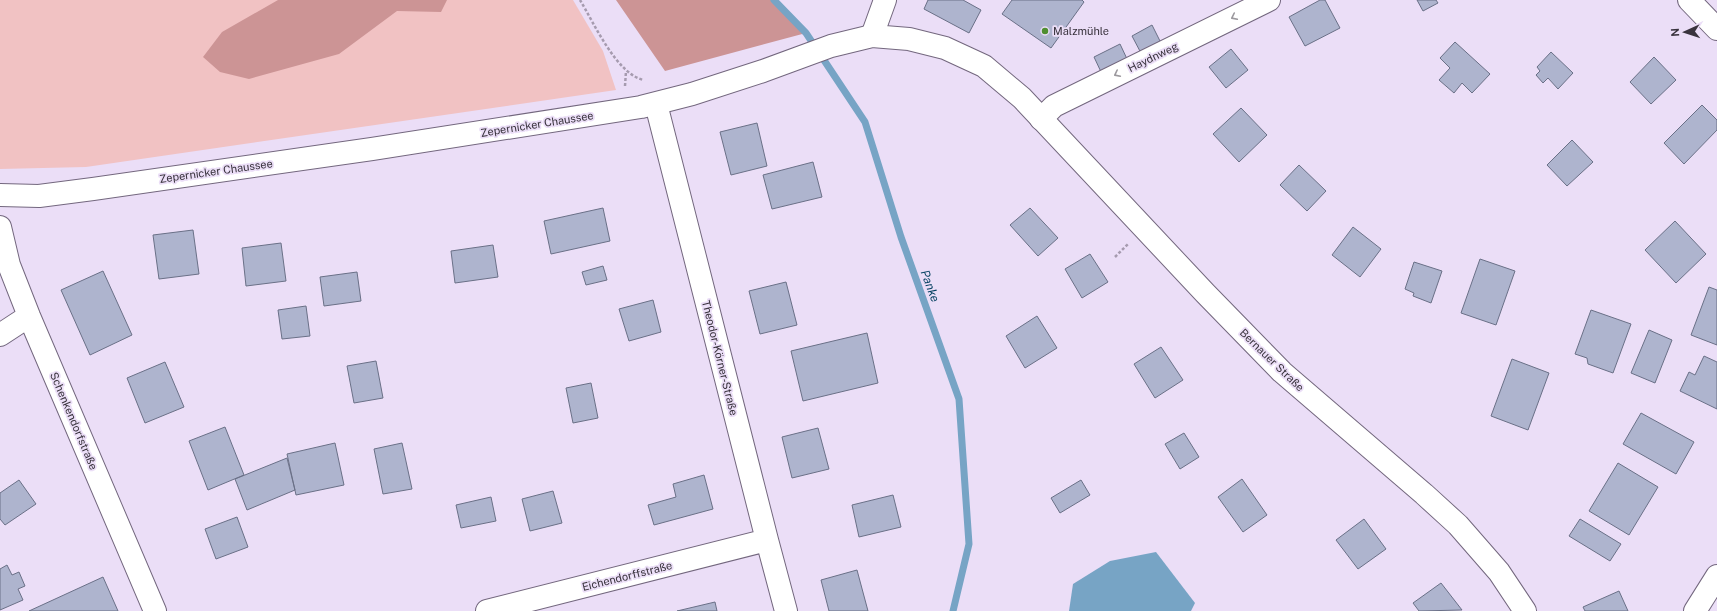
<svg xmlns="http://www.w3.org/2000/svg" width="1717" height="611" font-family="'Public Sans',sans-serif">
<rect width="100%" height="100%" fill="#ebdef7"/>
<path fill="#f1c2c3" d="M0,0H573L603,51L616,90L86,167L0,169Z"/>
<path fill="#cc9495" d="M278,0H447L441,12L397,11L339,54L249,79L220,72L203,57L222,32Z
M616,0H772L806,33L665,71Z"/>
<path fill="#77a4c5" d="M1156,552L1195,603L1191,611H1069L1073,584L1110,561Z"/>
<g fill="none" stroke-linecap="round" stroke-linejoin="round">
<path stroke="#77a4c5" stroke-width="7" d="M774,0L806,33L865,122L901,237L959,399L969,544L953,611"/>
</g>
<path fill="#aeb4ce" stroke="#6a7087" d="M928,0H963L981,10L969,33L924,9Z
M1012,0H1082L1084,2L1051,48L1002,14Z
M1320,0H1325L1340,28L1305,46L1289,17Z
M1417,0H1436L1438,3L1423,11Z
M1152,25L1162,45L1142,55L1132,36Z
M1455,42L1490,74L1472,93L1462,83L1454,93L1439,80L1450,68L1440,58Z
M1120,44L1128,61L1102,74L1094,57Z
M1231,49L1248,70L1226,88L1209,67Z
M1551,52L1573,73L1558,89L1548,78L1543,83L1536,75L1540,71L1537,67Z
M1654,57L1676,80L1651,104L1630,82Z
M1702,105L1717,120V130L1684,164L1664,143Z
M1241,108L1267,135L1239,162L1213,134Z
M757,123L767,166L731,175L720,132Z
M1572,140L1593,162L1567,186L1547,165Z
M813,162L822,197L772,209L763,175Z
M1299,165L1326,191L1307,211L1280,185Z
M603,208L610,241L551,254L544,221Z
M1030,208L1058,238L1038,256L1010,225Z
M1675,221L1706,254L1676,283L1645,250Z
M1353,227L1381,249L1360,277L1332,255Z
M193,230L199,274L159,279L153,235Z
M281,243L286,281L246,286L242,248Z
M493,245L498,277L455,283L451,251Z
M1090,254L1108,282L1082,298L1065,269Z
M1480,259L1515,271L1496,325L1461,313Z
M1414,262L1442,271L1431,303L1413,296L1414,293L1405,289Z
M603,266L607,280L586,285L582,272Z
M103,271L132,335L90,355L61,290Z
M357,272L361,301L324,306L320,277Z
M786,282L797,325L760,334L749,291Z
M1709,287L1717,290V345L1691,335Z
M653,300L661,332L629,341L619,309Z
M306,306L310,336L282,339L278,310Z
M1591,310L1631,324L1613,373L1588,364L1587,358L1575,354Z
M1037,316L1057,348L1025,368L1006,336Z
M1649,330L1672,340L1655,383L1631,373Z
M867,333L878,383L803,401L791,351Z
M1161,347L1183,380L1155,398L1134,364Z
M1704,356L1717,362V409L1680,391L1689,372L1695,375Z
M1512,359L1549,373L1528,430L1491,416Z
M376,361L383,398L354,403L347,366Z
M165,362L184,407L145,423L127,378Z
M591,383L598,418L573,423L566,388Z
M1641,413L1694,442L1676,474L1623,444Z
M225,427L244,475L208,490L189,441Z
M818,428L829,469L792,478L782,437Z
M1184,433L1199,457L1180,469L1165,444Z
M335,443L344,485L296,495L287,454Z
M402,443L412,489L383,494L374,449Z
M287,458L295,490L247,510L235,479Z
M1618,463L1658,487L1629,535L1589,511Z
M704,475L713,509L654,525L648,505L676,497L673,484Z
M1242,479L1267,515L1243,532L1218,497Z
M19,480L36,504L5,525L0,519V493Z
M1081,480L1090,495L1060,513L1051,498Z
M553,491L562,523L530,531L522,499Z
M893,495L901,527L859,537L852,505Z
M491,497L496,521L461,528L456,505Z
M237,517L248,547L216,559L205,529Z
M1364,519L1386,549L1358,569L1336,540Z
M1580,519L1621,544L1610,561L1569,536Z
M7,565L12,575L19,572L25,586L18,589L23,600L0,610V569Z
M857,570L868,611H829L821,580Z
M103,577L118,611H29Z
M1441,583L1462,610L1419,611L1413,603Z
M1619,591L1628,611H1585L1583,607Z
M715,602L717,611H677Z"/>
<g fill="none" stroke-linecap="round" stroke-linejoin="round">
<defs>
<path id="minor" d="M1689,0L1717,29
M872,36L885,0
M656,104L767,540L786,611
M1041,119L1054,106L1269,0
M0,227L9,265L29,316L155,611
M0,335L29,316
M487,611L767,540
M1695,611L1717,576"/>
<path id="secondary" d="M0,195L39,196L93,189L372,149L641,107L692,94L763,71L831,46L872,36L909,39L945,48L984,66L1022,98L1205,293L1282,372L1424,494L1458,525L1499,572L1525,611"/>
</defs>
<use href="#minor" stroke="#73677e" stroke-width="24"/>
<use href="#secondary" stroke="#73677e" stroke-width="24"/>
<path stroke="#a69baf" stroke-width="2.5" stroke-dasharray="3 2" stroke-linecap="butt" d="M580,0C594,23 617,75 644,80
M625,86L626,71
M1115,257L1128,244"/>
<use href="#minor" stroke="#fff" stroke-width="22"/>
<use href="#secondary" stroke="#fff" stroke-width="22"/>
</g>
<defs><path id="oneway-chevron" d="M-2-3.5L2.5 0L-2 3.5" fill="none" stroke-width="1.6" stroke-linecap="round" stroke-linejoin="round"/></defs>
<g stroke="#9c999e">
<use href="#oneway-chevron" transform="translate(1234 17) rotate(154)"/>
<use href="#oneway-chevron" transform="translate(1117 74) rotate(153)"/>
</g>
<circle fill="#4f8e30" stroke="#ebdef7" stroke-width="1.5" cx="1045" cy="31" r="4"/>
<g text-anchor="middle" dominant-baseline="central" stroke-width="3.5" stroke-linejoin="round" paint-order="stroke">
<g font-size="11" fill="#39333d" stroke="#ebdef7" text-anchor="start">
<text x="1053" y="31">Malzmühle</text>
</g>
<g font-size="11" fill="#39333d" stroke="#ebdef7">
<text transform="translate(1153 57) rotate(-26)">Haydnweg</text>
<text transform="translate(537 124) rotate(-9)">Zepernicker Chaussee</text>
<text transform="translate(216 171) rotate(-8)">Zepernicker Chaussee</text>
<text transform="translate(720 358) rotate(76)">Theodor-Körner-Straße</text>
<text transform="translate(1272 360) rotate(44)">Bernauer Straße</text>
<text transform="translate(74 421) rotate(67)">Schenkendorfstraße</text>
<text transform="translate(627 576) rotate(-14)">Eichendorffstraße</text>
</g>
<g font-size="12" font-style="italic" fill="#013e5e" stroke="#ebdef7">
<text transform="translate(930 286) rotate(70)">Panke</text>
</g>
</g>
<g transform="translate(1685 32) rotate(267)" stroke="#ebdef7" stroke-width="3" paint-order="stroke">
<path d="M0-3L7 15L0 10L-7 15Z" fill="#39333d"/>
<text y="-6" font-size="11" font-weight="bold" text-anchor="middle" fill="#39333d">N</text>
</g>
</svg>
